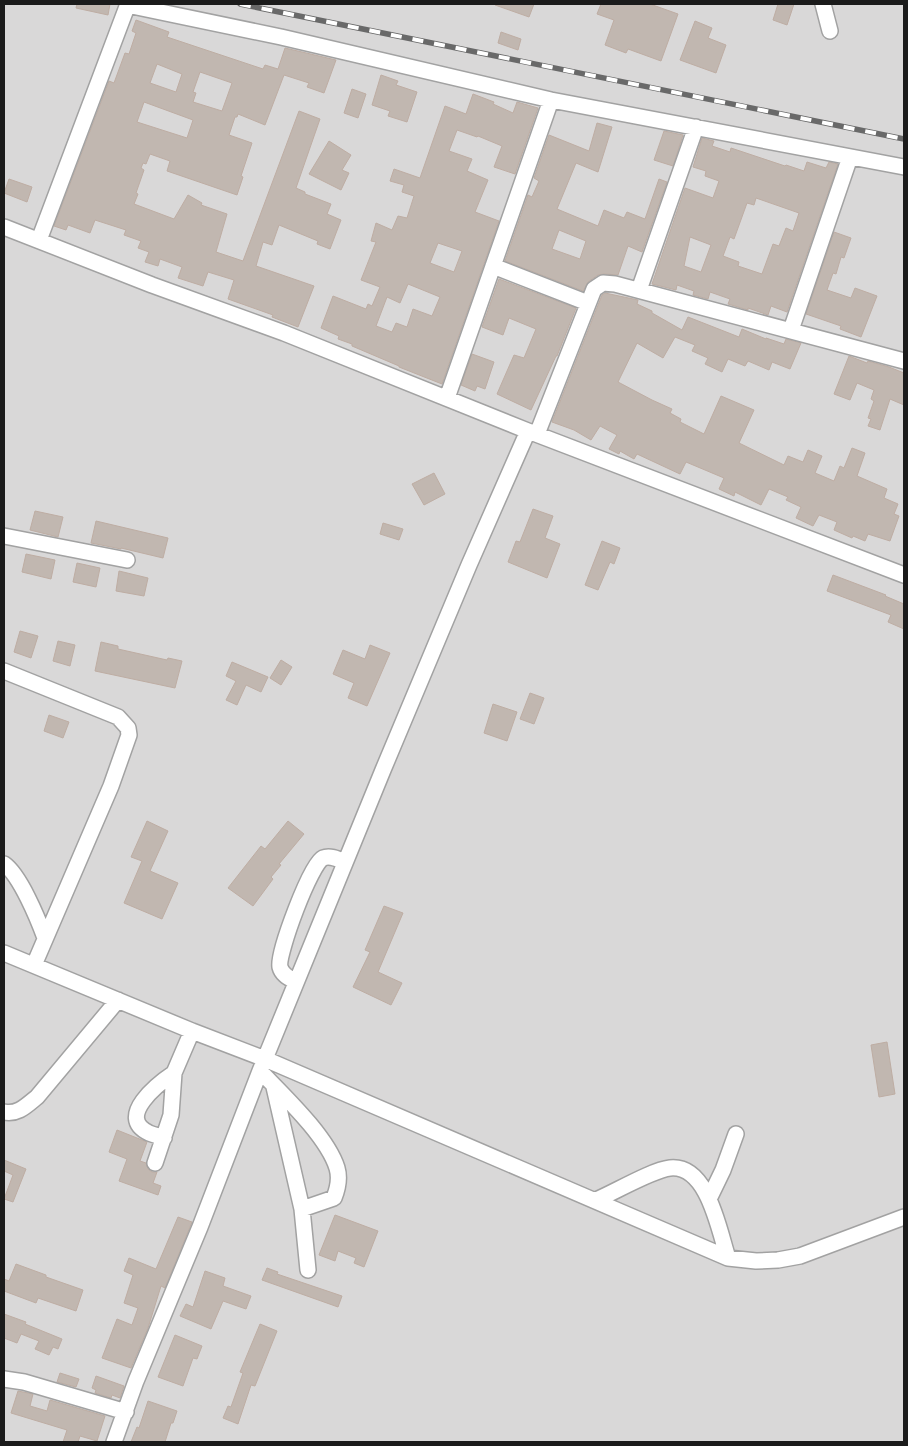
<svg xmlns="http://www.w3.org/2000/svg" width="908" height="1446" font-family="Overpass,sans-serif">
<rect width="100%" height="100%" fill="#ede8e0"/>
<path fill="#d9d8d8" d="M4,4H904V1442H4Z"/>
<path fill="#c1b7b0" stroke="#beada3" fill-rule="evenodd" d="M77,4H110L108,15L76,8Z
M495,4H534L529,17L495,5Z
M601,4H650L678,14L661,61L628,49L626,53L605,45L614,20L597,14Z
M778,4H794L787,25L773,20Z
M136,20L169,32L167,37L263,69L265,65L278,69L285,48L336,60L324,93L307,87L309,83L284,75L265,125L238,114L237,117H235L229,135L252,143L241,176L243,177L237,195L167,171L170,161L150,154L146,164L143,163L141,168L144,170L136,193L138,194L134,204L174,219L188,195L202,203L201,205L227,214L216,252L243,261L299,111L320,119L296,188L305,192V194L331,204L327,214L341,220L330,249L317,244L318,241L279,225L272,245L263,242L256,266L314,286L298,327L272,317L273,315L228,299L234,280L208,272L203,286L178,278L182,267L160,259L158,266L145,262L149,252L138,248L141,241L124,235L126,230L95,220L90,233L68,225L66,230L54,226L109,81L114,83L125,53L129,54L136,33L132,31ZM157,64L182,74L176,92L150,83ZM200,72L232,83L222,111L193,102L196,93L193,92ZM144,102L193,120L187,138L137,122Z
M695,21L712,28L708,38L726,45L716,73L680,60Z
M501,32L521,39L518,50L498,43Z
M381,75L398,81L396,85L417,92L407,122L388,116L390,111L372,105Z
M352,89L366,94L358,118L344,113Z
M473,94L494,102L493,104L513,113L517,102L538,108L515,174L494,167L502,146L478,136L477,137L457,130L449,151L472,159L467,171L488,180L475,212L499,221L442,384L399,367V366L352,346V344L338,339L339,336L321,328L333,296L366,309L368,304L372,306L380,287L361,280L376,242L371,241L376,223L392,230L398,216L407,218L414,196L402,192L404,185L390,181L394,169L420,178L445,106L466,114ZM438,243L462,251L454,272L430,263ZM408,284L440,297L432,316L413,309L407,327L396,323L392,332L376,326L387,297L400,303Z
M597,123L612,127L598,172L576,163L557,209L598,226L604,210L624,218L627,212L645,219L659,179L667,182L642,252L628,246L618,275L604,274L598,275L588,282L583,291L505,261L528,195L532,197L539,181L534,178L549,135L589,151ZM559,230L586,241L580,259L552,249Z
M664,131L683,135L673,166L654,160Z
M702,138L714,141L712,146L730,152L731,148L785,166L786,165L804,171L807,162L826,168L829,162L838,164L787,312L771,306L768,315L748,308V310L728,304L730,299L710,292L708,299L693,295L694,291L677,285L676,290L652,284L685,188L713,198L719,181L705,176L706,171L693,167ZM756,198L799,213L793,231L786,228L779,246L773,244L762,274L738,266L739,262L723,256L730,237L734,239L747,203L754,205ZM690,237L711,245L701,272L684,266Z
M329,141L351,155L342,170L349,173L341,190L309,174Z
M9,179L32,187L27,202L4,193Z
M834,232L851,238L844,258L841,257L836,274L833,273L827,290L851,298L855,288L877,296L861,337L840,329L841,326L806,314Z
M499,279L576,308L557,356H556L531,410L497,394L514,355L524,358L536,329L509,318L503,335L482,327Z
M605,293L638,300L637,304L652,311V313L682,330L688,317L739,337L742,329L766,339V338L784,344L786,339L801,343L790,369L772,362L769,370L748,361L745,366L728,359L722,372L705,364L708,358L692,351L695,345L675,337L663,358L637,343L618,382L652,400L672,409L670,413L681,419L680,422L704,434L721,396L754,410L739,443L784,465L788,456L803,462L808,450L822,456L815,473L834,481L840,466L844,468L852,448L865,453L857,476L887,489L884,498L898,504L894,514L899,516L890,541L868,534L865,541L853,536L852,538L834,530L837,522L819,515L813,526L796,518L801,507L786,500L788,497L769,489L761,505L735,492L734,496L719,489L724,478L686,462L680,474L637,454L634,459L620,451L619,454L609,449L617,435L600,426L591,440L574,430L552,422L602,295Z
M472,354L494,362L485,389L477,386L475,391L461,385Z
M849,356L867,363L868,361L889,367L904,373V405L890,399L880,430L868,426L871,419L868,418L874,401L871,399L874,390L857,383L850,400L834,394Z
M434,473L445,494L424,505L412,484Z
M533,509L553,516L545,538L560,544L547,578L508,562L516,541L520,542Z
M35,511L63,517L58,537L30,530Z
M96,521L168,538L163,558L121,548V549L91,543Z
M383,523L403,529L399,540L380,534Z
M602,541L620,548L614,564L610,562L598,590L585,585Z
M26,554L55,560L51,579L22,572Z
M77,563L100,568L96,587L73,582Z
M119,571L148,578L144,596L116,591Z
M833,575L886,595L885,596L904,604V629L888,622L891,615L827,591Z
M20,631L38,636L31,658L14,652Z
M58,641L75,645L70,666L53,661Z
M101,642L118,646V649L167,660L168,658L182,661L175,688L95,671Z
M370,645L390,653L367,706L348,698L354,683L333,674L343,650L365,659Z
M281,660L292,667L281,685L270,678Z
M232,662L268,677L261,692L246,685L237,705L226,700L236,681L226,676Z
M530,693L544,698L534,724L520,719Z
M493,704L517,712L507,741L484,733Z
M49,715L69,722L63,738L44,731Z
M147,821L168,831L150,871L178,883L162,919L124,903L142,861L131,857Z
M288,821L304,834L279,864L281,865L271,877L273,879L253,906L228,888L261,846L265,849Z
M384,906L403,913L378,972L402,983L391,1005L353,987L370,952L365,950Z
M887,1042L895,1094L879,1097L871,1045Z
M117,1130L147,1142L140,1161L146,1163L148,1169L152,1172H157L153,1183L161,1186L158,1195L119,1181L127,1159L109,1152Z
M4,1160L26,1169L13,1202L4,1199L13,1175L4,1171Z
M335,1215L378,1231L364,1267L354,1263L356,1258L338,1251L335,1261L319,1255Z
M178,1217L192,1222L165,1288L161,1286L148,1328L131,1368L102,1358L117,1319L132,1325L138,1308L124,1303L133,1275L124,1271L129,1258L156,1269Z
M16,1264L46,1275V1277L83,1290L76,1311L38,1298L36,1303L4,1291V1279L9,1281Z
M267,1268L278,1272L277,1274L342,1296L338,1307L262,1280Z
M205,1271L225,1278L223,1286L251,1296L246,1309L223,1301L211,1329L180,1316L186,1304L193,1307Z
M4,1314L26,1322L25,1324L62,1339L58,1349L53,1347L49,1355L35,1349L39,1341L21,1334L17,1343L4,1338Z
M260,1324L277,1331L255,1386L251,1385L238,1424L223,1418L228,1406L231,1407L243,1373L240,1372Z
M175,1335L202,1346L197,1359L193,1358L183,1386L158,1377Z
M60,1373L79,1379L76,1387L57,1382Z
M96,1376L124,1386L120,1398L112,1395L111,1398L95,1393L96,1390L92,1388Z
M18,1391L33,1394L30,1406L47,1411L50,1400L105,1416L97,1441L80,1436L78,1442H63L67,1430L11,1413Z
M148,1401L177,1411L173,1423H171L165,1442H131L137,1427L139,1428Z"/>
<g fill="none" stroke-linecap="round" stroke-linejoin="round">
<defs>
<path id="minor" d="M823,4L830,31
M127,5L281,37L551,100L904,167
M4,227L152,285L284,333L528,431L904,575
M39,240L128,4
M493,266L588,303
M639,290L696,127
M791,330L850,157
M447,398L551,100
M537,434L594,289L603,283L615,284L904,361
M4,536L127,560
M4,671L118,717L128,728L129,735L111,786L34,965
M4,864C20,875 38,919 45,938
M4,953L192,1031L265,1059L728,1258L756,1261L778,1260L800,1256L904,1217
M296,982C289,978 282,975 280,967C277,954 311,863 323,858C330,855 338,859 345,862
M260,1071C283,1095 327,1136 337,1168C340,1178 338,1188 334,1198L302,1209
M274,1087L302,1209L308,1270
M4,1112C18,1115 27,1105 37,1097L118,1000
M164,1138C159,1136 154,1135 149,1133C115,1117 159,1083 174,1073
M155,1163L171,1115L174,1073L192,1031
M709,1199L723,1170L736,1134
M596,1200C615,1192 652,1170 670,1168C708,1164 719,1231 728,1258
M4,1379L24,1382L126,1412
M114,1442L136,1381L200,1227L260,1071L383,770L469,565L528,431"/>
</defs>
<use href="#minor" stroke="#a2a2a2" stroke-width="18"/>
<use href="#minor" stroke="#fff" stroke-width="15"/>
<defs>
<path id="rail" d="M240,4L904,139"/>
</defs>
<use href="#rail" stroke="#696969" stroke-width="5.5"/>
<use href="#rail" stroke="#fff" stroke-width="4" stroke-dasharray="11" stroke-linecap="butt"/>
</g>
<rect width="908" height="1446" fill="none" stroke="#1b1b1b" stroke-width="10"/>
</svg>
